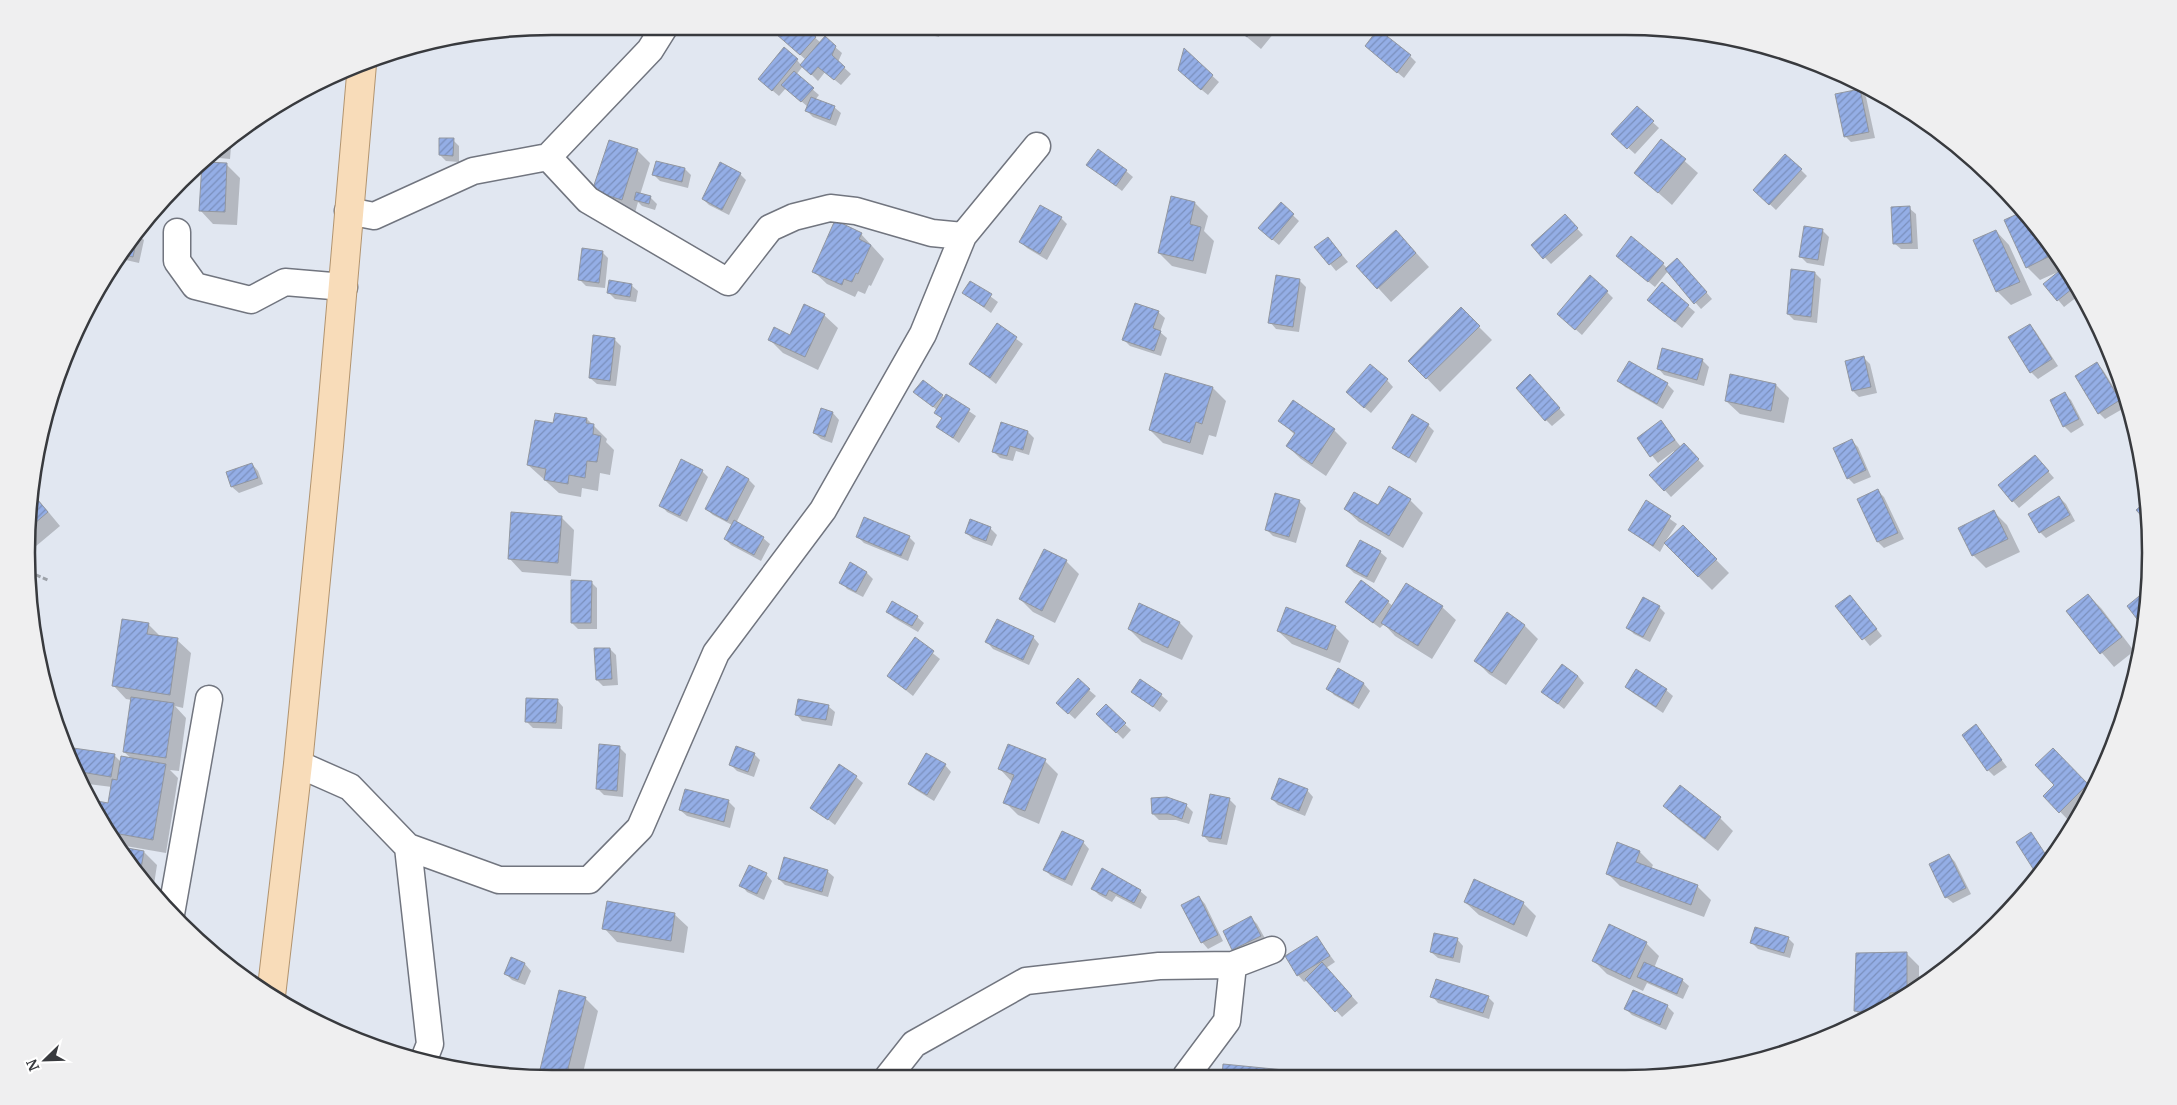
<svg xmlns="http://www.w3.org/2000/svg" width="2177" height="1105" font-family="Merriweather,serif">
<defs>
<pattern id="building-hatch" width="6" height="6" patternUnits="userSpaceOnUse" patternTransform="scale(1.25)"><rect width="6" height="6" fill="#94aee6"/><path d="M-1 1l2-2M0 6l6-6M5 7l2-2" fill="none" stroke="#7a8fbc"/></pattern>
</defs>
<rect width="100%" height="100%" fill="#e1e7f1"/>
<path fill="#0003" d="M783,26L803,27L821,43L835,47L842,53L838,62L851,74L841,85L825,72L818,81L803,66L796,75L819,95L815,100L834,107L841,113L836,126L813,117L807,111L808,107L786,88L779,96L766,85L797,60L801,65L806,60L784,40Z
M920,27H942L939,37L927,34Z
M1090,27H1108L1102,34L1095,31Z
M1235,27H1279L1261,49Z
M1366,46L1410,56L1416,62L1404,78Z
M1185,51L1219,82L1208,95L1186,77Z
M1860,90L1866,97L1875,138L1851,142L1845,136Z
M1637,108L1659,128L1635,154L1613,134Z
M232,135L230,159L208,157Z
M453,140L459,146V162L446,161L440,155Z
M1662,141L1698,173L1672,205L1636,173Z
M637,150L650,163L640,195L651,198L657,204L655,210L642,206L638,202L635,213L594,190Z
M227,165L240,178L237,225L213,224L200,210Z
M1088,165L1126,171L1133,177L1122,191Z
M685,169L691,175L688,188L660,181L654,175Z
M1801,170L1807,176L1776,210L1761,196Z
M740,174L746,180L729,215L709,205L703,199Z
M1195,203L1208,216L1204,231L1214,241L1206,274L1172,266L1159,253Z
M1281,204L1299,221L1279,245L1266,234Z
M1909,208L1916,214L1918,249H1901L1894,243Z
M2025,212L2057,257L2052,252L2061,271L2065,268L2082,293L2064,307L2045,284L2060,271L2040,280L2027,267L2005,221Z
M1061,218L1067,224L1047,260L1027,248L1021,242Z
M1571,222L1583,235L1551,264L1533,245Z
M1823,231L1829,237L1824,266L1807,263L1800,256Z
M1996,231L2009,245L2032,295L2011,305L1997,291Z
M136,233L144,240L139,263L117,258Z
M861,234L884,259L871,286L869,285L865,294L858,291L855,297L827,284L813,271Z
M1328,238L1348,262L1336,271L1316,247Z
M1409,245L1429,267L1391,302L1358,266Z
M602,252L608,258L605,288L586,286L580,280Z
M1624,262L1663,264L1668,269L1684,266L1712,299L1701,309L1668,271L1655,287Z
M1815,273L1821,279L1817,323L1794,320L1788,314Z
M1299,280L1306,287L1299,332L1276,329L1270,322Z
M971,282L998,302L991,313L964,293Z
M631,285L638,291L636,302L615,299L608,292Z
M1607,292L1613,298L1582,335L1565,320Z
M1655,306H1688L1695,312L1682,328Z
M1461,309L1492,340L1440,392L1410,361Z
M1158,312L1165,318L1160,332L1167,338L1161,356L1130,346L1124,340Z
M824,315L838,328L818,370L783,353L770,340L791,336Z
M998,325L1023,344L996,384L971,364Z
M2030,325L2036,332L2058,366L2038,379L2031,372L2010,338Z
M614,339L621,346L616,386L597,384L590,378Z
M1864,358L1870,364L1877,393L1859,397L1853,391Z
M1702,360L1709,367L1704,386L1664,375L1658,368Z
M1629,362L1667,384L1674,391L1663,409L1625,387L1618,381Z
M2097,364L2103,370L2126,407L2105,419L2099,413Z
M1387,380L1393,387L1371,413L1354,399Z
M1537,382L1565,415L1552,426L1546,420Z
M1776,385L1789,398L1784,423L1740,414L1726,401Z
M1213,388L1226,401L1216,437L1209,435L1203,455L1163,443L1150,430Z
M915,392L942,396L945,399L947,396L976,416L959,443L938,427L942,419L936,413L937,410Z
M2065,394L2071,400L2084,425L2071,433L2064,426L2052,401Z
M833,413L839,420L832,443L821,439L814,433Z
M556,414L587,419L607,439L606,442L614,450L610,475L600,473L598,491L582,488L581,497L559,493L528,465L554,424Z
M1280,421L1334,430L1347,443L1326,476L1301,459L1287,446L1295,435Z
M1661,422L1681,447L1684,444L1704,466L1671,497L1651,475L1675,453L1674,451L1658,463L1638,438Z
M1428,425L1434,431L1416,463L1394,448Z
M1028,432L1034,438L1029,455L1016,451L1013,461L1000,458L993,451Z
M1852,441L1858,447L1871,477L1854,484L1848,478Z
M2041,463L2054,478L2019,508L1999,485Z
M252,464L258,471L263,484L239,493L232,487Z
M727,468L749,480L755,486L736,523L763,538L770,544L761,561L731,545L725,539L732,525L713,515L706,509Z
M702,471L708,477L687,522L667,512L661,505Z
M1877,490L1884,497L1904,539L1884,548L1878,542L1858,499Z
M31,491L60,526L29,552L27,518Z
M2059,497L2066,504L2075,521L2046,538L2040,532Z
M1410,500L1423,513L1403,548L1359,522L1345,509L1379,507Z
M1299,501L1306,508L1296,543L1273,536L1267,530Z
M1646,502L1677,524L1665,542L1683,526L1729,573L1712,590L1665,543L1660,552L1629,530Z
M1994,512L2007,525L2020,552L1986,568L1973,555Z
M561,517L574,530L571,576L522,572L509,558Z
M990,528L997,535L992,546L973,539L966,533Z
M858,537H909L915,543L908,561L864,543Z
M1380,552L1387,558L1374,583L1354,573L1347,566Z
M1066,561L1079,574L1055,623L1033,612L1020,599Z
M851,564L867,573L873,579L863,597L847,589L841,582Z
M591,582L597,588V629H578L572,623Z
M1362,582L1393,606L1407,585L1442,607L1456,620L1432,659L1395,636L1384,624L1380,628L1353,608Z
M2088,595L2101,608L2134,651L2114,667L2067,612Z
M1856,603L1882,636L1870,646L1837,606Z
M1140,604L1180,623L1193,636L1182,660L1142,642L1129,629Z
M1659,607L1665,613L1650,642L1634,634L1628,628Z
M888,612L917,617L924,623L918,632L894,618Z
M1507,614L1525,626L1538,639L1506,685L1489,674L1476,661Z
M148,624L161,637L177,640L191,653L183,708L175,706L186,718L179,771L170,770L178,778L166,853L114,844L95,810L109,805L112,787L80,783L66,748L114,755L121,762L132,759L124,752L132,700L126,699L113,685Z
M1335,627L1349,641L1340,663L1292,644L1278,631Z
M1033,637L1039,644L1029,665L993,649L987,642Z
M915,639L940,659L913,696L888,676Z
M610,649L616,655L618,685L603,686L597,680Z
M1338,670L1364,684L1370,691L1359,709L1334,695L1328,688Z
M1578,676L1584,683L1564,709L1543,692Z
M1626,687L1666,690L1673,696L1663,713L1633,693Z
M1089,690L1096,696L1075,719L1064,709Z
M1133,692L1161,695L1168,701L1160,712Z
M557,700L563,707L562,729L533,728L526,721Z
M828,706L835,712L832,726L802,721L796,714Z
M1106,706L1131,730L1123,739L1098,714Z
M1976,726L2007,767L1994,776L1988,770Z
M619,747L626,754L623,797L604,795L598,789Z
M2053,750L2093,791L2071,823L2045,796L2056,785Z
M754,754L760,760L754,777L737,771L731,765Z
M1045,761L1058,774L1039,824L1018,815L1005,802L1012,782L999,768Z
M945,765L951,772L934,801L916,790L909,784Z
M856,777L863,783L835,825L812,807Z
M1307,790L1313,797L1305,816L1278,805L1272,799Z
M1229,799L1236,806L1227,845L1209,842L1203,835Z
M729,802L735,808L730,828L687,816L680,810Z
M1186,805L1193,812L1189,824L1176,820H1159L1153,814Z
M1665,806L1720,818L1733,831L1718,851L1678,819Z
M1083,842L1089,849L1072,886L1051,876L1045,870Z
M117,847L144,852L157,865L153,891Z
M1640,852L1653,865L1651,869L1697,886L1711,900L1704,917L1620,886L1607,873Z
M1949,855L1955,862L1971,894L1953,903L1946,897Z
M827,871L834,877L828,897L785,885L779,879Z
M766,874L772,881L764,900L747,892L741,885Z
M1093,889L1140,891L1147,897L1141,909L1116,896L1112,902L1099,895Z
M1199,897L1205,904L1223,941L1208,949L1202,942Z
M1465,902L1523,903L1536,916L1527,937L1479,915Z
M674,914L688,927L684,953L617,942L604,928Z
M1251,918L1257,924L1267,942L1240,956L1233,950L1224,931Z
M1317,938L1335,962L1326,968L1358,1003L1342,1017L1308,980L1304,982L1298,975L1287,957Z
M1788,938L1794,944L1790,958L1758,949L1752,943Z
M1457,939L1463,946L1460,963L1438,958L1431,952Z
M1646,943L1659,956L1654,968L1682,980L1689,986L1683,999L1647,983L1643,991L1607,974L1594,961Z
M1906,953L1919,966V985L1862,1018L1855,1010Z
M512,959L525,964L531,971L525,985L512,980L505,973Z
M1432,996L1488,997L1494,1003L1489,1019L1438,1003Z
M585,998L598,1011L582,1077L539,1078Z
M1667,1006L1674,1013L1666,1030L1632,1015L1626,1009Z
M1283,1071L1287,1075L1223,1076Z"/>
<path fill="url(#building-hatch)" stroke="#9297a0" d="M782,26L804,27L816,37L800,55L776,34Z
M1234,27H1255L1247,37Z
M1378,29L1411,55L1397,73L1365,46Z
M825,36L836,46L832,55L845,67L834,80L818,67L811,75L800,65Z
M784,47L798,59L772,91L758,79Z
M1184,48L1213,75L1201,90L1178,70Z
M794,71L814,88L801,102L781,85Z
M1860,89L1869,132L1844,137L1835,94Z
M811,97L835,106L830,120L805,111Z
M1637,106L1654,121L1627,149L1611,134Z
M439,138H454L453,156L439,155Z
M1661,139L1686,159L1658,193L1634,173Z
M609,140L638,149L622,200L592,191Z
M1098,149L1127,170L1116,186L1086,165Z
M1785,154L1802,169L1769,205L1753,190Z
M656,161L685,168L682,182L652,175Z
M204,162L227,163L225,212L199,211L202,163Z
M720,162L741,173L722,210L702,199Z
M636,192L651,196L649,204L634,200Z
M1171,196L1195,202L1190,224L1201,227L1193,261L1158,253Z
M1281,202L1294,214L1272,240L1258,228Z
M1040,205L1062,217L1040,254L1019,242Z
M1910,206L1912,243L1893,244L1891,207Z
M2024,211L2032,222L2048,257L2026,268L2004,220Z
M1565,214L1578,228L1543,259L1531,245Z
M835,220L862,233L859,239L871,245L858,274L856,273L852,282L844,279L842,285L812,272Z
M1804,226L1823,229L1818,260L1799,257Z
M1396,230L1416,253L1377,289L1356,266Z
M1996,230L2020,282L1996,292L1973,240Z
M136,232L138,233L133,257L120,254Z
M1631,236L1664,263L1648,282L1616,256Z
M1328,237L1342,255L1329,265L1314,247Z
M582,248L603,251L599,283L578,280Z
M1677,258L1707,292L1694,304L1665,269Z
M2064,267L2077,285L2057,301L2043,284Z
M1791,269L1815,272L1811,317L1787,314Z
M1276,275L1300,279L1293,327L1268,323Z
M1590,275L1608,291L1575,330L1557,314Z
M609,280L632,284L630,297L607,293Z
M970,281L992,294L984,307L962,293Z
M1662,282L1689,305L1675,322L1647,300Z
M1135,303L1159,311L1153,328L1161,331L1154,351L1122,340Z
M804,304L825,314L805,357L768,340L774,327L790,335Z
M1461,307L1480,326L1426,379L1408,361Z
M997,323L1017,337L990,378L969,364Z
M2030,324L2052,359L2030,373L2008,337Z
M593,335L615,338L610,381L589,378Z
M1662,348L1703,359L1697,380L1657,369Z
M1864,356L1871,387L1852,391L1845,361Z
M1629,361L1668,383L1657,404L1617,381Z
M2097,362L2120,400L2098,414L2075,376Z
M1370,364L1388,379L1364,408L1346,392Z
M1165,373L1213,387L1202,424L1196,422L1190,443L1149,430Z
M1530,374L1560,408L1545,421L1516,388Z
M1730,374L1776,384L1771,411L1725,401Z
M923,380L943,395L933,407L913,392Z
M2065,392L2079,419L2063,427L2050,400Z
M946,394L970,409L953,438L936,427L942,418L934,413Z
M1293,400L1335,429L1312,464L1286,446L1295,433L1278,421Z
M821,408L833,412L825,437L813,433Z
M555,413L587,418L586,423L594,424L593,434L601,436L597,462L587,461L585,478L569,475L568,484L544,480L546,469L527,465L535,420L553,423Z
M1412,414L1429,424L1409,458L1392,448Z
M1661,420L1675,440L1650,457L1637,438Z
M1001,422L1028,431L1023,450L1010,446L1007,456L992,452Z
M1852,439L1866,470L1847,479L1833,448Z
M1684,443L1699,459L1664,491L1649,475Z
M2035,455L2049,471L2012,502L1998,485Z
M681,459L703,470L680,516L659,506Z
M252,463L258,478L231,487L226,472Z
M727,466L749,479L727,521L705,509Z
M1389,486L1411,499L1389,536L1344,509L1354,492L1378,505Z
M1878,489L1898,533L1877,542L1857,499Z
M31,492L48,512L28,529L27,518Z
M1275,493L1300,500L1289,537L1265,530Z
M2059,496L2070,515L2039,533L2028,514Z
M1646,500L1671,516L1653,546L1628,530Z
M2147,500L2148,523L2136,510Z
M1994,510L2008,539L1972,556L1958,528Z
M511,512L562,516L558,563L508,559Z
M864,517L910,536L901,556L856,537Z
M970,519L991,527L986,541L965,533Z
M734,520L764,537L754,555L724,539Z
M1683,525L1717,559L1698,577L1664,543Z
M1360,540L1381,551L1367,577L1346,566Z
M1044,549L1067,560L1042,611L1019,599Z
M850,562L867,572L856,592L839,583Z
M571,580L592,581L591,623H571Z
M1361,580L1389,601L1373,623L1345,602Z
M1406,583L1443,606L1418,646L1381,623Z
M2149,588L2143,627L2127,606Z
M2088,594L2122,637L2100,654L2066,611Z
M1850,595L1877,629L1862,640L1835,606Z
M1643,597L1660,606L1643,637L1626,628Z
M892,601L918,616L912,626L886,612Z
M1139,603L1180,622L1168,648L1128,629Z
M1286,607L1336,626L1327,650L1277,631Z
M1507,612L1525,625L1492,673L1474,661Z
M122,619L149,623L147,634L178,638L170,695L112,686Z
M997,619L1034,636L1023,660L985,642Z
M915,637L934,651L906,690L887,676Z
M594,648H610L612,679L596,680Z
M1562,664L1578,676L1558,704L1541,692Z
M1338,668L1364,683L1353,704L1326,689Z
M1636,669L1667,689L1656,707L1625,687Z
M1078,678L1090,689L1068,714L1056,703Z
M1140,679L1162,694L1153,707L1131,692Z
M131,697L174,703L166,758L123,752Z
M526,698L558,699L556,723L525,722Z
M798,699L829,705L826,720L795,715Z
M1106,704L1126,723L1116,733L1096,714Z
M1976,724L2002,760L1987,771L1962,735Z
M599,744L620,746L617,791L596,789Z
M1008,744L1046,759L1025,811L1003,803L1014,775L998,769Z
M736,746L755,753L748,772L729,765Z
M66,747L115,754L111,777L75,771Z
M2053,748L2088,784L2059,813L2043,796L2054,785L2035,765Z
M926,753L946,764L927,795L908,784Z
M121,756L166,764L153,840L108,832L94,809L97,801L108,803L112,779L117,780Z
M839,764L857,776L828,820L810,808Z
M1279,778L1308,789L1299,811L1271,799Z
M1680,785L1721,817L1705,839L1663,806Z
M685,789L729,800L724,822L679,810Z
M1210,794L1230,798L1221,839L1202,836Z
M1167,797L1187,804L1182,819L1169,814H1152L1151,798Z
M1062,831L1084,841L1065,880L1043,870Z
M2031,832L2048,858L2037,875L2016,842Z
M1617,842L1640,851L1636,862L1698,885L1691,905L1606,874Z
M116,846L144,851L140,875Z
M1949,854L1966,888L1945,898L1929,864Z
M784,857L828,870L822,892L778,879Z
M749,865L767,873L757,894L739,886Z
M1102,868L1141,890L1134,903L1109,890L1106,896L1091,889Z
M1474,879L1524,902L1514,925L1464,902Z
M1199,896L1218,935L1201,943L1181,905Z
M607,901L675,913L671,941L602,929Z
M1251,916L1261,936L1232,950L1223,931Z
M1609,924L1647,942L1630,979L1592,961Z
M1755,927L1789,937L1784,953L1750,943Z
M1434,933L1458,938L1453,958L1430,952Z
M1317,936L1330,956L1297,976L1285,956Z
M1907,952V992L1890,993L1889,1002L1870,1013L1854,1011L1856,953Z
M511,957L525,963L518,980L504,974Z
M1322,962L1352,996L1335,1012L1305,979Z
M1644,962L1683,979L1677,994L1637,977Z
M1436,979L1489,996L1483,1013L1430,997Z
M559,990L586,997L566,1077L538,1078Z
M1633,990L1668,1005L1660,1025L1624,1009Z
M1223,1064L1284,1070L1283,1075L1222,1076Z"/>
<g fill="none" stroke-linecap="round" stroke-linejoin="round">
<defs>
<path id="minor" d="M548,157L650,50L665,26
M348,211L374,216L473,171L548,157L588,200L728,282L770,228L794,217L830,208L856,211L932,233L963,236
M177,232V261L195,286L251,300L285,282L344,287
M298,764L350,787L408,847L430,1044L423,1062
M408,847L499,880H589L640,828L716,653L823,510L923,334L963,236L1037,146
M171,914L209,699
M1186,1076L1227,1021L1233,965
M888,1077L914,1044L1026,981L1159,966L1233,965L1272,950"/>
<path id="primary" d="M271,996L298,764L329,446L362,64"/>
</defs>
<use href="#minor" stroke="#71757f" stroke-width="29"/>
<use href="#primary" stroke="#b2946f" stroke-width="30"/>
<path stroke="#9da2a9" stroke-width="3" stroke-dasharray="5 2.5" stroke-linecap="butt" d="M29,572L48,580"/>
<use href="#minor" stroke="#fff" stroke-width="26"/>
<use href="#primary" stroke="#f8dcb9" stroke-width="28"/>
</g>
<path d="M0 0H2177V1105H0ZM552 35H1625A517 517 0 0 1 2142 552V553A517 517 0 0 1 1625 1070H552A517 517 0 0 1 35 553V552A517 517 0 0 1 552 35Z" fill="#efeff0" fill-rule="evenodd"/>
<path fill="none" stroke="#383a3e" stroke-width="2.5" d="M552 35H1625A517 517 0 0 1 2142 552V553A517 517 0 0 1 1625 1070H552A517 517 0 0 1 35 553V552A517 517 0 0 1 552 35Z"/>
<g transform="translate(45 1060) rotate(247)" stroke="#ffffff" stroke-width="4" paint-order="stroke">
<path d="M0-4L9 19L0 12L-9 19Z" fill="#383a3e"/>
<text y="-8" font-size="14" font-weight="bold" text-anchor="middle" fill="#383a3e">N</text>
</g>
</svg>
